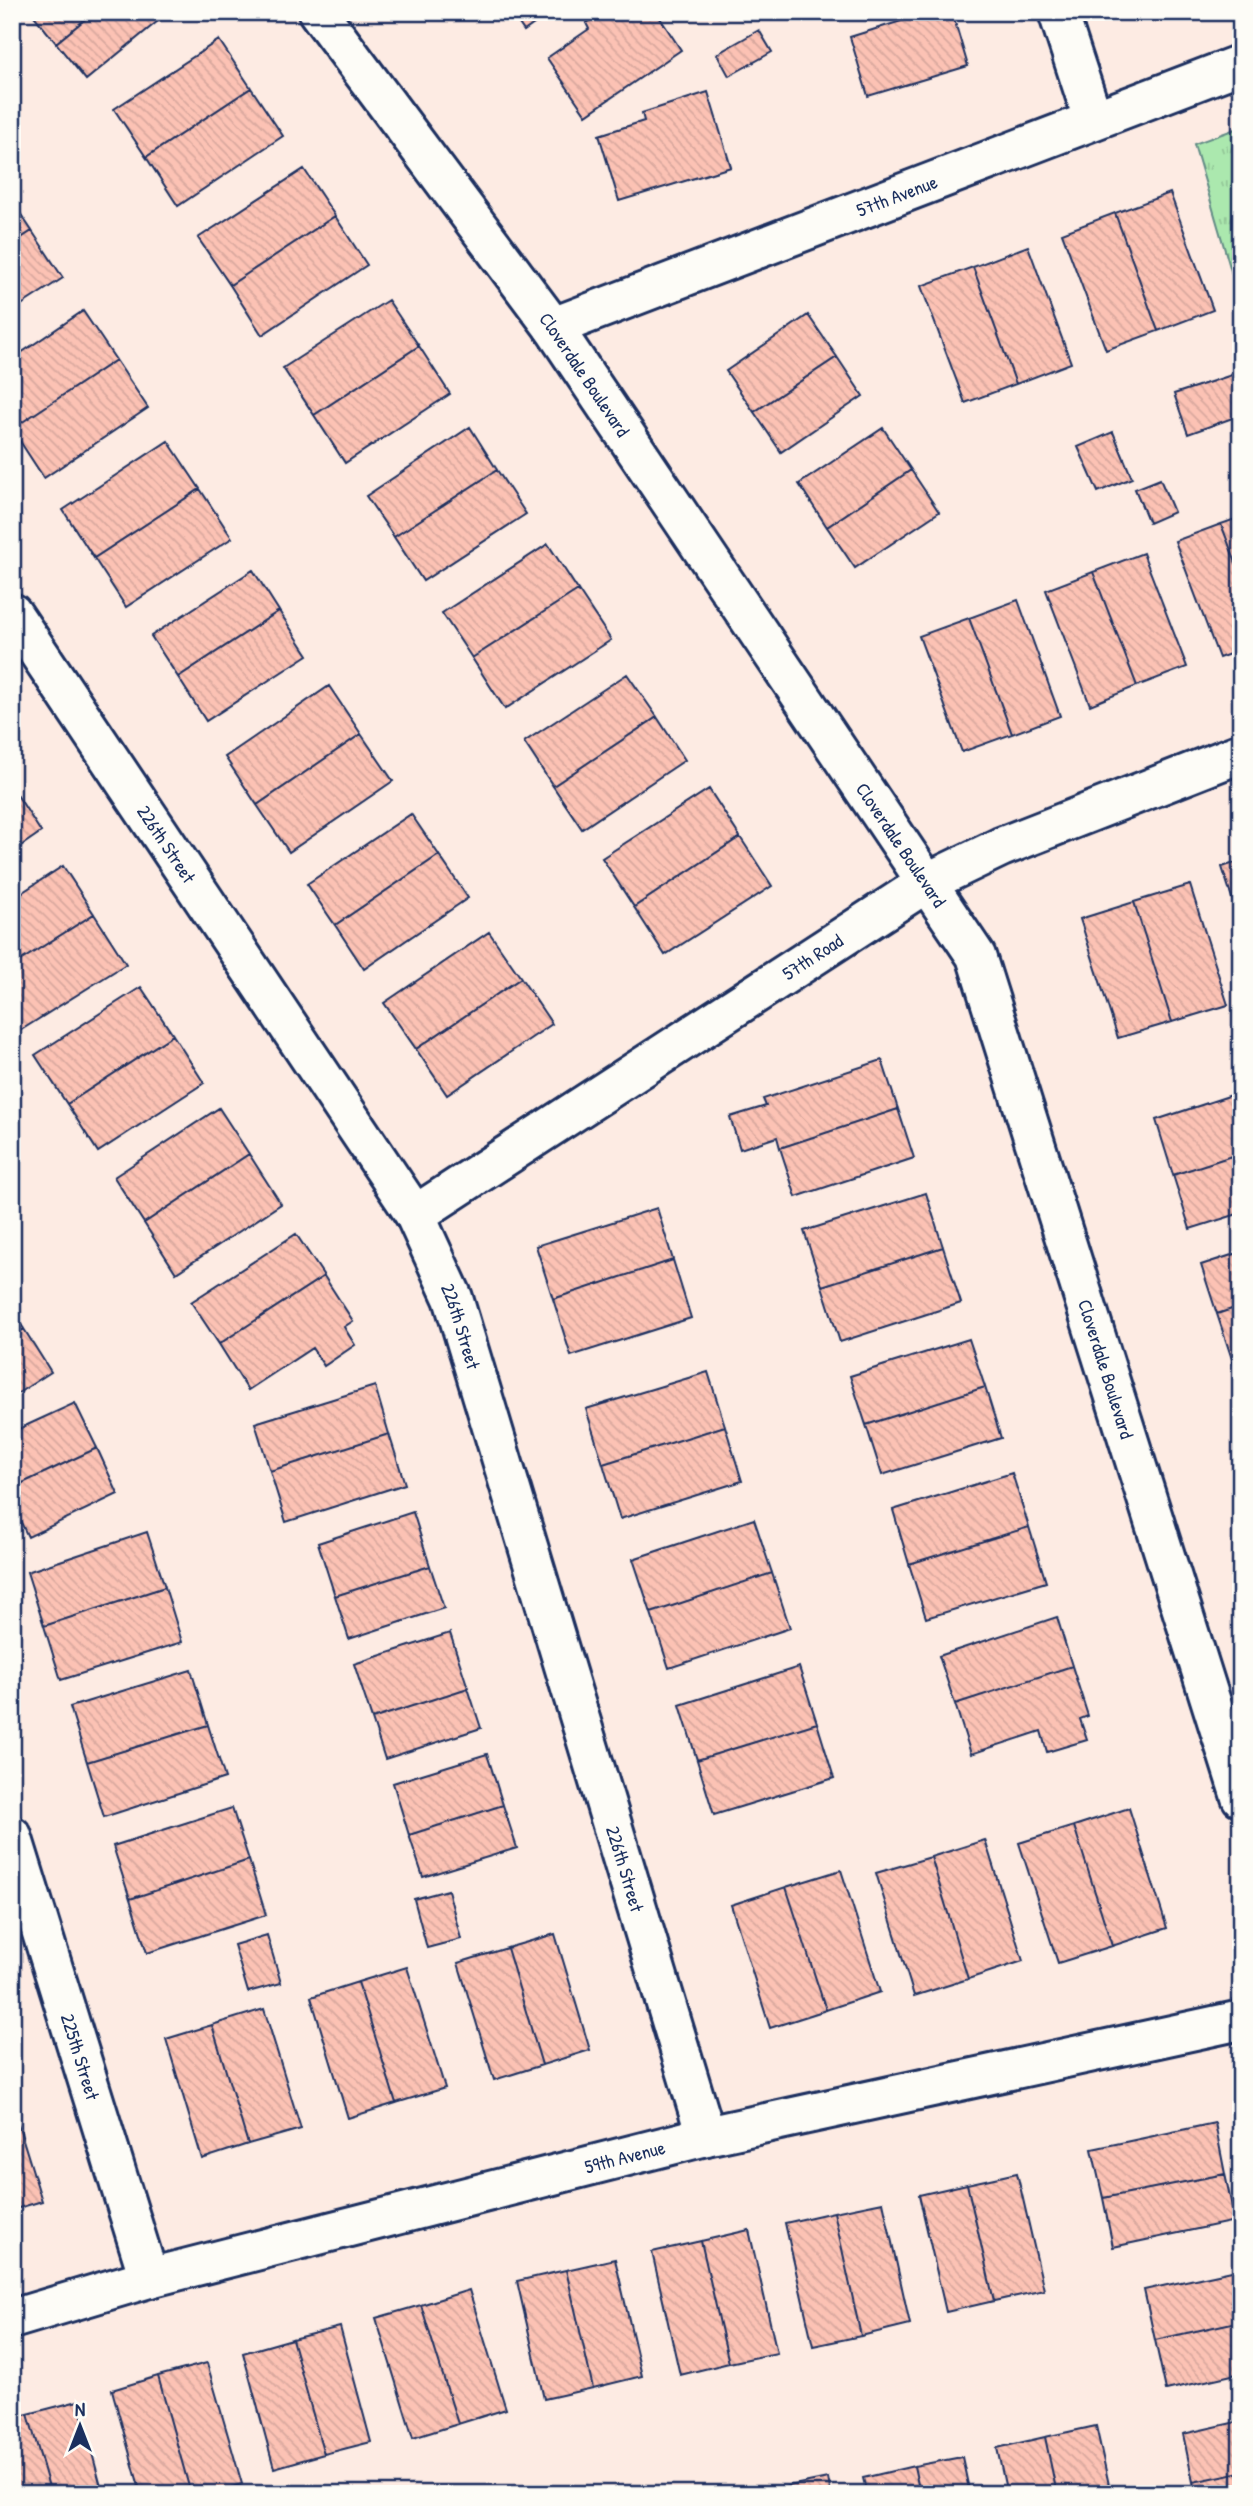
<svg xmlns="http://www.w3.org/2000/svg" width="1253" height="2506" font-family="'Patrick Hand',sans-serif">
<defs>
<pattern id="park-tufts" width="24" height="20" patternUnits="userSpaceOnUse" patternTransform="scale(1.75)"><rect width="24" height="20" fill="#abe8ae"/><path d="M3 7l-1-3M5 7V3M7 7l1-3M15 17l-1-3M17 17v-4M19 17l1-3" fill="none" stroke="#93c798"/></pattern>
<pattern id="building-back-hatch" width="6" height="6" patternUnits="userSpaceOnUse" patternTransform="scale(1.75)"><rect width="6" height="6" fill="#fcc2b4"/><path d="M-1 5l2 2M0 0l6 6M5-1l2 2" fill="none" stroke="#d7a79d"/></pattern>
</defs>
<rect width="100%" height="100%" fill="#fdebe3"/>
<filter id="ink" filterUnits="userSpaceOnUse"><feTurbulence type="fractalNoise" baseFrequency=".0143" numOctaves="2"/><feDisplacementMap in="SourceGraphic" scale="14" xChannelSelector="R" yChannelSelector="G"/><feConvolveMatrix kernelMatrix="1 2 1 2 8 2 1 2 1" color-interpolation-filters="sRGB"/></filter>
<g filter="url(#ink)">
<path fill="url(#park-tufts)" stroke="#638c86" stroke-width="2" d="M1241,127V305L1194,144Z"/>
<path fill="url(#building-back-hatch)" stroke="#1b2f5e" stroke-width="2" d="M31,12H94L56,43Z
M94,12H169L86,80L56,43Z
M511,12H551L524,31Z
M602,12H656L681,50L586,115L547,58L589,29L586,23Z
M930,12H952L968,66L868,96L850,37Z
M759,30L772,52L729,76L717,54Z
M219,40L251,88L146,157L114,109Z
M251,88L283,136L178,206L146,157Z
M708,92L731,167L619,201L599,135L644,121L642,113Z
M304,169L335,216L230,285L198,238Z
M1170,193L1213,310L1158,331L1115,213Z
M12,201L32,231L12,244Z
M1115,213L1158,331L1106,350L1062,233Z
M335,216L367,265L262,335L230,285Z
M32,231L63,278L12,311V244Z
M1028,246L1071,363L1016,384L973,267Z
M973,267L1016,384L965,403L921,286Z
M388,300L419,346L314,415L283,368Z
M83,311L116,360L12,429V359Z
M808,315L837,357L754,412L726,371Z
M419,346L450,394L345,463L314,415Z
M837,357L863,396L781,452L754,412Z
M116,360L148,408L44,478L12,429Z
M1241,372V415L1188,434L1174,394Z
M470,427L497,470L394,537L366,496Z
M883,428L911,470L827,527L799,484Z
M1113,432L1132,478L1098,492L1078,447Z
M168,441L200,489L94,558L63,510Z
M497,470L526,514L423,581L394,537Z
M911,470L939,512L855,568L827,527Z
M1160,479L1174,512L1149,523L1135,489Z
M200,489L232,538L126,607L94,558Z
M1241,517V576L1221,524Z
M1221,524L1241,576V650L1219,658L1175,541Z
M548,544L578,590L472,658L442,613Z
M1143,553L1187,667L1137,686L1093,572Z
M253,570L279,611L178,677L151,636Z
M1093,572L1137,686L1090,705L1046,590Z
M578,590L611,640L505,709L472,658Z
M1018,600L1060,716L1012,734L969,618Z
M279,611L308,655L206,721L178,677Z
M969,618L1012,734L962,752L919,636Z
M627,674L657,717L553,786L524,742Z
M329,686L361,734L257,805L225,757Z
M657,717L685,760L582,829L553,786Z
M361,734L393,781L289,852L257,805Z
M12,787L41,832L12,852Z
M709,789L740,837L634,907L602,858Z
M411,814L439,855L335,925L307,884Z
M740,837L772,886L665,955L634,907Z
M439,855L468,898L364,969L335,925Z
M1241,861V926L1222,867Z
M63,866L94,914L12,966V899Z
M1190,885L1228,1005L1172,1022L1134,902Z
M1134,902L1172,1022L1118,1038L1080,919Z
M94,914L126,964L18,1032L12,1023V966Z
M489,932L521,978L416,1049L384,1003Z
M521,978L552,1024L447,1095L416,1049Z
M141,987L173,1035L67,1104L35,1055Z
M173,1035L204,1083L98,1152L67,1104Z
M882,1060L898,1109L780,1148L777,1137L740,1149L730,1117L766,1106L763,1099Z
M1241,1092V1153L1173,1175L1156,1120Z
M219,1108L249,1154L144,1223L114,1177Z
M898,1109L914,1158L796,1197L780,1148Z
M1241,1153V1213L1190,1229L1173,1175Z
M249,1154L281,1204L176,1273L144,1223Z
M926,1193L943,1247L822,1286L804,1231Z
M657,1208L673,1260L553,1299L536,1246Z
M296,1234L324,1276L219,1344L191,1302Z
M943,1247L961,1303L840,1342L822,1286Z
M1241,1252V1306L1217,1314L1201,1265Z
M673,1260L691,1318L571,1356L553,1299Z
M324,1276L353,1321L344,1327L355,1345L324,1366L312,1348L248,1390L219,1344Z
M1241,1306V1363L1234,1365L1217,1314Z
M12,1311L24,1329L12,1337Z
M24,1329L51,1372L12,1397V1337Z
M969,1339L985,1387L866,1425L850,1376Z
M708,1372L725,1426L603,1464L586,1409Z
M375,1386L389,1434L270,1471L255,1423Z
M985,1387L1001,1438L882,1475L866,1425Z
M75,1403L97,1448L12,1488V1432Z
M725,1426L742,1481L620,1519L603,1464Z
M389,1434L405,1484L286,1522L270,1471Z
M97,1448L118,1494L28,1537L12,1504V1488Z
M1012,1473L1029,1527L909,1564L893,1510Z
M413,1512L430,1566L335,1596L318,1543Z
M754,1519L772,1573L651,1613L633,1559Z
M1029,1527L1046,1582L926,1618L909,1564Z
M147,1532L165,1587L44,1626L27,1572Z
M430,1566L444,1608L349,1639L335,1596Z
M772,1573L790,1628L669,1668L651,1613Z
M165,1587L182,1642L61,1680L44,1626Z
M1057,1617L1072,1666L955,1704L939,1656Z
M450,1633L468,1688L372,1719L354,1664Z
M1072,1666L1088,1716L1080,1719L1087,1740L1047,1752L1041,1731L971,1754L955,1704Z
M799,1667L817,1723L697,1760L680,1705Z
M191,1670L208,1725L87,1762L70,1707Z
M468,1688L481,1728L385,1759L372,1719Z
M817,1723L834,1778L714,1815L697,1760Z
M208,1725L225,1778L104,1817L87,1762Z
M487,1754L503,1805L409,1835L393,1783Z
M503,1805L517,1848L423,1877L409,1835Z
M232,1808L249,1860L130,1899L113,1846Z
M1129,1808L1167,1928L1112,1946L1074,1826Z
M1074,1826L1112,1946L1058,1963L1019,1843Z
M985,1840L1023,1961L968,1979L931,1857Z
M931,1857L968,1979L914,1996L876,1873Z
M249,1860L266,1915L147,1953L130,1899Z
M841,1870L880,1992L826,2010L786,1887Z
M786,1887L826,2010L770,2028L731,1905Z
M448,1890L461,1939L427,1948L414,1899Z
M555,1934L590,2050L542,2065L507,1948Z
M267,1935L281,1983L248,1992L234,1945Z
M507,1948L542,2065L494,2080L458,1963Z
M407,1967L445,2088L396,2103L358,1982Z
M358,1982L396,2103L348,2118L311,1997Z
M264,2009L301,2129L248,2144L212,2025Z
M212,2025L248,2144L202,2159L166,2039Z
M12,2104L42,2201L12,2210Z
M1215,2123L1225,2174L1103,2198L1092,2149Z
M1017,2173L1044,2290L994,2301L967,2184Z
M1225,2174L1235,2221L1113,2247L1103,2198Z
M967,2184L994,2301L946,2312L919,2195Z
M883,2202L910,2324L861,2336L834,2212Z
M834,2212L861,2336L813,2346L785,2223Z
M749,2230L777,2353L729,2363L701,2241Z
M701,2241L729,2363L680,2375L652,2252Z
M615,2259L642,2376L593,2388L566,2270Z
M1241,2269V2321L1155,2340L1144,2290Z
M566,2270L593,2388L544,2399L517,2281Z
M469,2290L506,2409L458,2424L421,2305Z
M421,2305L458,2424L413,2438L376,2318Z
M1241,2321V2373L1166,2390L1155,2340Z
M340,2327L371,2442L324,2454L292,2339Z
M292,2339L324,2454L274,2468L243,2353Z
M207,2363L242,2484L208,2494H191L158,2376Z
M158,2376L191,2494H141L112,2390Z
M78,2401L103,2494H51L28,2414Z
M28,2414L51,2494H12V2418Z
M1241,2421V2472L1193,2482L1183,2434Z
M1096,2426L1111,2494H1057L1045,2437Z
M1045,2437L1057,2494H1007L997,2448Z
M962,2457L970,2494H920L914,2466Z
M914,2466L920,2494H867L863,2478Z
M1241,2472V2494H1196L1193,2482Z
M828,2478L831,2494H780L779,2488Z
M779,2488L780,2494H752Z"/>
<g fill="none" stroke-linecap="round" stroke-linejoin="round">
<defs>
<g id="minor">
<path d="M1058,12L1093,119"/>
<path id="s1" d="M553,327L1241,64"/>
<path id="s2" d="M12,613L415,1215L453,1298L706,2136"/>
<path id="s3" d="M415,1215L926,883L1001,847L1241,753"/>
<path id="s4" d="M12,1836L149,2278"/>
<path id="s5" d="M12,2319L149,2278L706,2136L1241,2020"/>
</g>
<g id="tertiary">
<path id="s6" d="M318,12L553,327L976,956L1241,1797"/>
</g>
</defs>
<use href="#minor" stroke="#1b2f5e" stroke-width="44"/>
<use href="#tertiary" stroke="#1b2f5e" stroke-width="44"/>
<use href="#minor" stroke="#fdfcf7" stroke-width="38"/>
<use href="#tertiary" stroke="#fdfcf7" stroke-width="38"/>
</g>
</g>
<g text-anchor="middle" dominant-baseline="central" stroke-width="5" stroke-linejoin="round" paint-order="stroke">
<g font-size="19" fill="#1b2f5e" stroke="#fdfcf7">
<text stroke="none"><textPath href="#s1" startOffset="368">57th Avenue</textPath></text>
<text stroke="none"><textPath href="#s6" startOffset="450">Cloverdale Boulevard</textPath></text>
<text stroke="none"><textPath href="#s6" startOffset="1017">Cloverdale Boulevard</textPath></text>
<text stroke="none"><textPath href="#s2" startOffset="278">226th Street</textPath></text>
<text stroke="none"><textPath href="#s3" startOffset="474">57th Road</textPath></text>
<text stroke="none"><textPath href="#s2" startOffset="845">226th Street</textPath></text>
<text stroke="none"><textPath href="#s6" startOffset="1584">Cloverdale Boulevard</textPath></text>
<text stroke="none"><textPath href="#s2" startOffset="1412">226th Street</textPath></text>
<text stroke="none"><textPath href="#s4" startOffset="231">225th Street</textPath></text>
<text stroke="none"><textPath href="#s5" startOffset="634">59th Avenue</textPath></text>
</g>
</g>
<rect width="1253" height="2506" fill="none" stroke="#fdfcf7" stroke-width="42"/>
<rect x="21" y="21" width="1211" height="2464" fill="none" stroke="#1b2f5e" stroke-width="2.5" filter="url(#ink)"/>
<g transform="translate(80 2426)" stroke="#fdfcf7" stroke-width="5" paint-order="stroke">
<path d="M0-5L12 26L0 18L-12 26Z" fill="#1b2f5e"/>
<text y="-10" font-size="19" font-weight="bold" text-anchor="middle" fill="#1b2f5e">N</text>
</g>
</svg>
